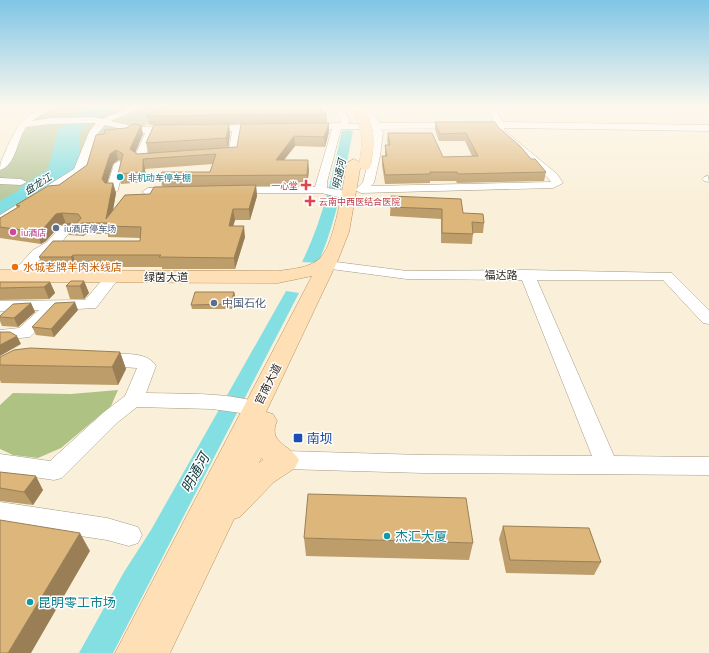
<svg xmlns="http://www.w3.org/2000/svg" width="709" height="653" font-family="Mulish,'Noto Sans SC',sans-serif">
<rect width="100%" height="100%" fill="#faf0d9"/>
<path fill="#bbc99f" d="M57,106H206L152,122L93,152L0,226V171C15,159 15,151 22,135C29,120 44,112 57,106Z"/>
<path fill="#aec283" d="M118,390L111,406L61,448L38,458L13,455L0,449V405L13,393L71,394Z"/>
<path fill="#83dfe2" d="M96,106H120L97,116L80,131L79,160L74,170L0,214V201L19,190L23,185L48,169L58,129L76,114Z
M348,130L353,131C344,176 337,221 318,263L302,262C323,220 332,176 342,131Z
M286,291L299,293L113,653H79L124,572L151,530Z"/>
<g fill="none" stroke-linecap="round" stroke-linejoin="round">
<defs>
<path id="minor" d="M45,106H55L32,121L51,118L95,117L102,119L132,106H146L111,121L137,127H175L180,130L175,133H155L146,155L155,154L160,157C155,162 139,164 134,159L145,133H137L105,125L98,133L90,159L82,173L5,224L0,225V215L74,169L89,132L96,123L51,124L26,127C17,139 16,166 0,170C0,161 3,158 6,150C16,127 22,117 45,106Z
M332,106H340L350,120L348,124H370L357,106H365L375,116L379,123L494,122L486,106H494L503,122L709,125V131L504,128L505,131L557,174L563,183L553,188L361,193L355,190L363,182L370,156L373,132L372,129H341L327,182V188L346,191L354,198L352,201L348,202L338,197L321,193H229L227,191L233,187H315L332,129L307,130L302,127L307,124L340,123L342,120ZM495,128L498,134L548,178L551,182L371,186L374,183L380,156L383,132L381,129Z
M237,125H263L268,128L263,131H241L238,155L212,156L211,154L212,152L229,150L232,131L207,132L204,131V127Z
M119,161L124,164L118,190L116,192H108L106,190L114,164Z
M708,176L709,182L704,181L702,179L704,177Z
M0,178L21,179L27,182L21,185L0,184Z
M175,187L181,191L179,193L148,196L142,192L148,188Z
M66,225L81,227L83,230L81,233H69L57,248L43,256L22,279H12L9,276L12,273L33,250L47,242L61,226Z
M336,262L407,271L527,270L672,273L709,310V324L703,323L663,280H537L614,456L709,457V475L423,473L285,469L277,466L274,460L277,454L285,451L423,455L592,456L522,280L407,279L331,269L329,266L331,263Z
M108,277L113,279L116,282L96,308L58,310L30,337L0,340V330L19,328L39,310L0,311V301L85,300L103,279Z
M99,355C116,355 146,349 156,366L146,393C184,394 225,392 262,403L265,408L262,413L255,415L212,409L137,407L118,422L62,478L54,480L0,472V454L50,461L104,412L125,396L137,368L93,365L90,361L93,357Z
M0,502L107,518L138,527L142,535L138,543L129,546L107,540L0,524Z"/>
<path id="major" d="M354,159L361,163L349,232L338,260L266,412L273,414L277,421C267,443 291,445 299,460L295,468L274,482L240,517L234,519L170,653H115L312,276L278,283L0,282V270L278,271C291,269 312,268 321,257C335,242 343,185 347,163ZM261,458L263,460L259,463Z"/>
<path id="highway" d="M703,106H709V109L704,108Z"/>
</defs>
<use href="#minor" stroke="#a39a85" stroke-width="1"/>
<use href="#major" stroke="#b59262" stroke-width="1"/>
<use href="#highway" stroke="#b59262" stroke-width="1"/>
<use href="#minor" fill="#fff" fill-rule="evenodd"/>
<use href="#major" fill="#ffe0b6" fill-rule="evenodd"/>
<use href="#highway" fill="#ffcb85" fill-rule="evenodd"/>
<defs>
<path id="major-bridge" d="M354,106C370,124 369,142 365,164"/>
</defs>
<use href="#major-bridge" stroke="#b59262" stroke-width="12" stroke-linecap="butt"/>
<use href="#major-bridge" stroke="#ffe0b6" stroke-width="12"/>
</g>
<path fill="#bd9d6a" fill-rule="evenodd" d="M322,111L327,114V123H329V132L325,147L295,146L284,160L309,170L307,186H256L257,196L250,220H235L233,226L245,237L235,269H162V267H77L75,269H44L39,257L140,241V238L108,237V234H86L83,236L69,235L65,224H69H66L60,225L46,241L41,244L0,238V218L17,208L16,205L59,185L87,165L104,134L126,128L141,125L143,134L135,153L137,154L148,153L146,143L154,125H149L147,116ZM241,124L237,147L228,148L230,134L229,125ZM118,160L121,161L118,174L121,184L146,182L145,169L213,164L210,172L160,176L162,186H198L150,194L113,210L116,193L113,183H107L113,164Z
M435,122L498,127L531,159L546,172L544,181L457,183L456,181H430V183L385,184L382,165V156H385V145H388L387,141L388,133L443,157L472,156L465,141H439L435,130Z
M391,196L463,213L484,223L483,233H473L472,244L441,243V219L390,216Z
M84,281L89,293L84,299H70L66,286Z
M0,282H50L55,293L49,299L0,300Z
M234,292L235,296L232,309H192L191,305Z
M31,303L35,312L18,327L2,326L0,321V316Z
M78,310L54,337L36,335L32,327Z
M120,352L126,369L118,385L1,383L0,380V357Z
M0,472L43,490L33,505L0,501Z
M503,526L601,562L594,575L506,573L499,539Z
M304,538L473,543L469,560L306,556Z"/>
<path fill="#9a7f56" d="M329,123V132L325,147L324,137Z
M229,124L230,134L228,149L226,138Z
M141,125L143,134L133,158L130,149Z
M294,136L295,146L277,169L276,160Z
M116,150L118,160L113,164L105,190L102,179L110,154Z
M143,159L145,169L146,182L143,172Z
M308,160L309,170L307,186V175Z
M113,183L116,193L110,226L106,219Z
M256,185L257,196L250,220L249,209Z
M233,209L235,220L230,237L229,226Z
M62,213L66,224L60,225L46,241L41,244L37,232L56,214Z
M82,223L86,234L83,236L79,225Z
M244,226L245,237L235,269L234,258Z
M73,255L77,267L75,269L71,257Z
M84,281L89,293L84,299L80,286Z
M50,282L55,293L49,299L44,287Z
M234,292L235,296L232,309L231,304Z
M75,302L78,310L54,337L51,329Z
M31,303L35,312L18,327L14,318Z
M17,336L21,344L0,356V345Z
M120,352L126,369L118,385L112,367Z
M36,476L43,490L33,505L24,492Z
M80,533L90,551L31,653H8Z"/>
<path fill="#dcb67b" stroke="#9a7f56" d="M169,106H321L320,111L327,114L147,116L165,107Z
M435,122H495L498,127L520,146L531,159H535L546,172L458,174L457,172H430V174L385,175L382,156H387L385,145H390L388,133H432L443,157L478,156L466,133L440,134Z
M329,123L324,137L294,136L276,160H308L307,175L160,176L162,172H210L216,154L143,159V172L118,174L123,154L116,150L110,154L102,179L105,183H113L106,219L125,195L150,194L154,187L256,185L249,209H233L229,226H244L234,258L159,257L161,255H73L71,257H39L53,241H140L141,227L105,226L107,223H82L79,225L65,224L77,223L81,218L78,214L62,213L56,214L42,230L37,232L0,227V218L20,206L16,205L48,186L59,185L87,165L96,135L104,134L105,130L126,128L133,124L141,125L130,149L137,154L237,147L241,124Z
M229,124L226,138L146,143L154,125Z
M391,196L461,199L463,213L483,214L484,223L472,222L473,234L442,233V209L390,207Z
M71,281H84L80,286H66Z
M0,282H50L44,287L0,288Z
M195,292H234L231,304L191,305Z
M75,302L51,329L32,327L55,303Z
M31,303L14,318L0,317V316L13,304Z
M0,332H10L17,336L0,345Z
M30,348L120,352L112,367L0,365V357L14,350Z
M0,472L36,476L24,492L0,488Z
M308,494L466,498L473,543L304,538Z
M0,520L80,533L8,653H0Z
M503,526L589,528L601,562L510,560Z"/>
<linearGradient id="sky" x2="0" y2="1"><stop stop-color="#7fc5e6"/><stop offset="0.54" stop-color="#fdf8ee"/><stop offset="1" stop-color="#fdf8ee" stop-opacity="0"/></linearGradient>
<rect width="709" height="197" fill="url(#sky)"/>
<g fill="#0f9aa8" stroke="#fefefe" stroke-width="1.5">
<circle cx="120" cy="177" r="4"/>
<circle cx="387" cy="536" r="4"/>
<circle cx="30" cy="602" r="4"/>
</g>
<g fill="#e0444e" stroke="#fefefe" stroke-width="1.5">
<path d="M304 179h4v4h4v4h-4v4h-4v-4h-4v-4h4z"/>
<path d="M308 195h4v4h4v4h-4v4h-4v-4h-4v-4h4z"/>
</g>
<g fill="#5c6f8a" stroke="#fefefe" stroke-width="1.5">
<circle cx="56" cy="228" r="4"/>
<circle cx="214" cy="303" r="4"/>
</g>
<circle fill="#d1479c" stroke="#fefefe" stroke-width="1.5" cx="13" cy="232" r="4"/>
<circle fill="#e8710a" stroke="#fefefe" stroke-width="1.5" cx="15" cy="267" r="4"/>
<rect fill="#1a4fb4" stroke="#fefefe" stroke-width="1.5" x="293" y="433" width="10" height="10" rx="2"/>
<g text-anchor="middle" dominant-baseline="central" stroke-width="3" stroke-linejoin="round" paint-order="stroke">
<g font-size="9" fill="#0d838f" stroke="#fefefe" text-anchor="start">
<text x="128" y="177">非机动车停车棚</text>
</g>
<g font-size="9" fill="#be3a42" stroke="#fefefe" text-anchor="end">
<text x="298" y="185">一心堂</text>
<text x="319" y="201" text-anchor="start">云南中西医结合医院</text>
</g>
<g font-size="9" fill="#4e5e75" stroke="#fefefe" text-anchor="start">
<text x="64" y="228">iu酒店停车场</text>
</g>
<g font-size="9" fill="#b23c85" stroke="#fefefe" text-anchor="start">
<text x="21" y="232">iu酒店</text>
</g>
<g font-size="10" font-style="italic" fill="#0f3b3d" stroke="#fefefe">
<text transform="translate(339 174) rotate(-78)">明通河</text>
<text transform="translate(38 184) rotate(-32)">盘龙江</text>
</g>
<g font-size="11" fill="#c56008" stroke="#fefefe" text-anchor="start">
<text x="23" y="267">水城老牌羊肉米线店</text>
</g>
<g font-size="11" fill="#2c2920" stroke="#fefefe">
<text x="501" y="275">福达路</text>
<text x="166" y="277">绿茵大道</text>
<text transform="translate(268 384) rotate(-63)">官南大道</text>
</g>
<g font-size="11" fill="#4e5e75" stroke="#fefefe" text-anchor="start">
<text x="222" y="303">中国石化</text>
</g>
<g font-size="13" fill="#164399" stroke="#fefefe" text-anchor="start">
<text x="307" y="438">南坝</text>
</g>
<g font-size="13" fill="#0d838f" stroke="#fefefe" text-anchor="start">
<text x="395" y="536">杰汇大厦</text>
<text x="38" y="602">昆明零工市场</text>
</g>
<g font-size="14" font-style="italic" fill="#0f3b3d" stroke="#fefefe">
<text transform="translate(195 473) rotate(-61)">明通河</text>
</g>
</g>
</svg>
